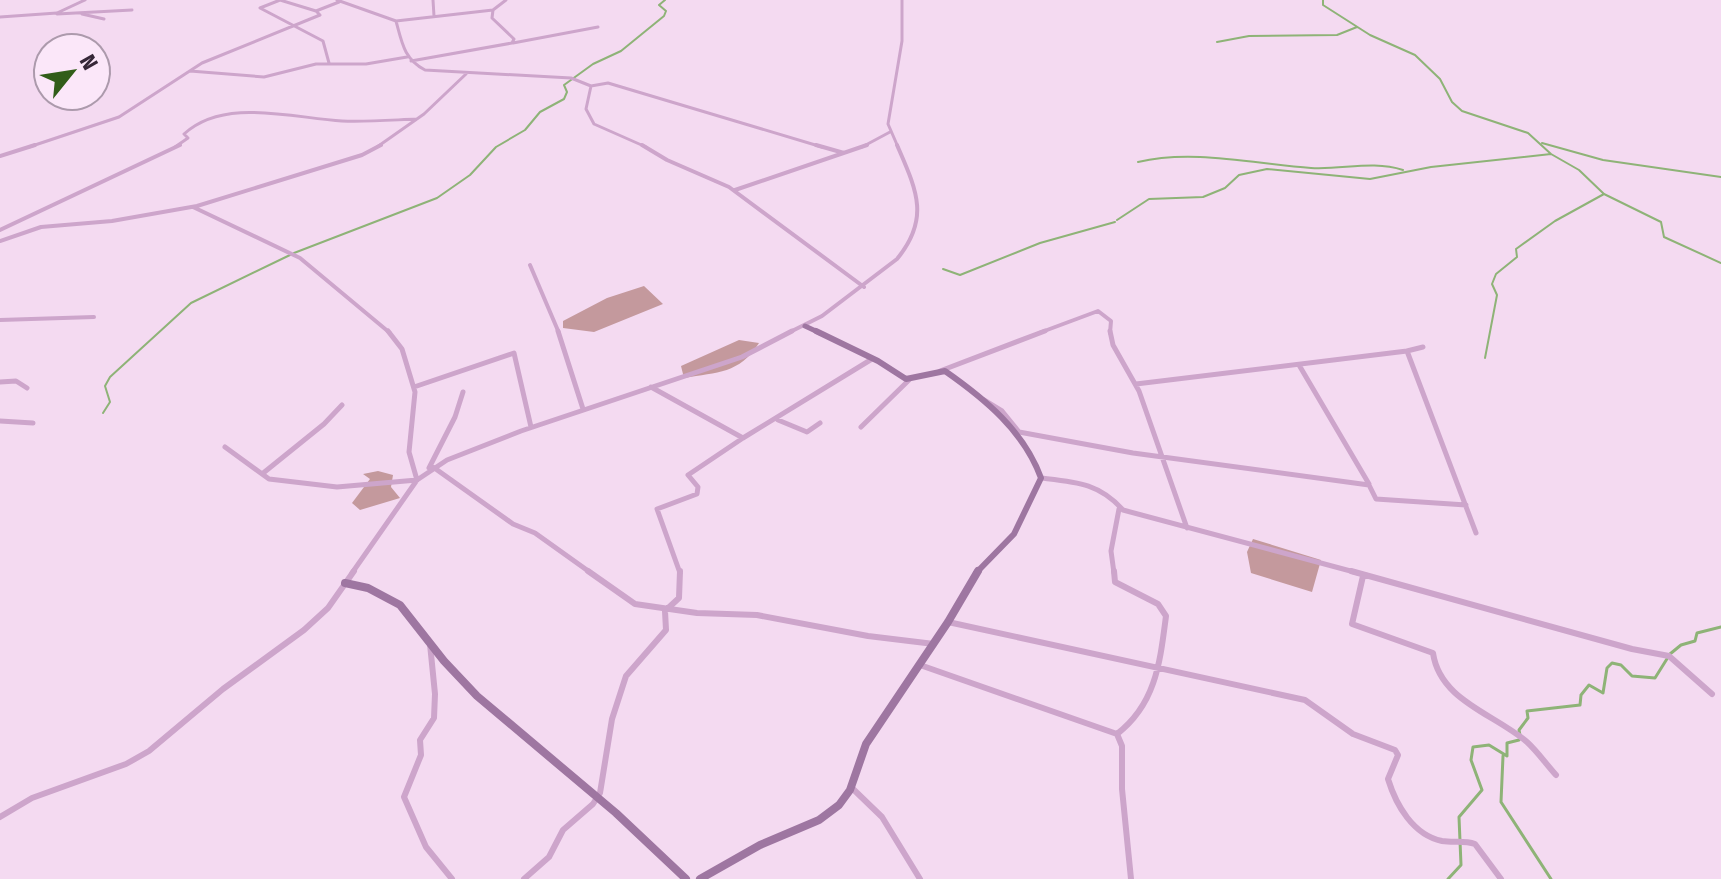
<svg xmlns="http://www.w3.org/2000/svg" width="1721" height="879" font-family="'Fira Sans Condensed',sans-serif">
<rect width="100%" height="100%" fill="#f4daf1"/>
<path fill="#c4999d" d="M644,286L663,304L594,332L563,328V321L607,298Z
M739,340L759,343C739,374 718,372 684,378L681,366Z
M378,471L393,475L391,487L400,498L360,510L352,503L370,479L363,474Z
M1253,539L1321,560L1312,592L1251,573L1247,552Z"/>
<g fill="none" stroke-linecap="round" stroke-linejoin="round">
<path stroke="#8eb377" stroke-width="2" d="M1323,0V5L1370,35L1415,55L1440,79L1452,102L1462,111L1528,133L1551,154L1579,170L1604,194L1661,222L1664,237L1721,263
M1217,42L1249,36L1337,35L1357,27
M1542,143L1603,160L1721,177
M1138,162C1193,149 1255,164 1311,168C1343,170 1372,160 1403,170
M1117,220L1149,199L1203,197L1225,188L1239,175L1267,169L1370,179L1431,167L1551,154
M294,253L437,198L470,175L496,147L525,130L540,112L564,99L567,92L564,85L593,64L621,51L664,16L666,11L659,5L665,0
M943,269L960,275L1040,243L1115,222
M1485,358L1497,295L1492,284L1496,274L1517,257L1516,249L1555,221L1604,194
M103,413L110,402L105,386L110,377L191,303L290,255"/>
<path stroke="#8eb377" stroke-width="3" d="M1520,735L1519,730L1528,718L1527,711L1580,705L1581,695L1589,685L1603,693L1607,668L1612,663L1621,665L1632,676L1655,678L1670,654L1681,645L1695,641L1697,633L1721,627
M1503,756L1501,802L1551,879
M1448,879L1461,865L1459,817L1482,790L1471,760L1473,747L1489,745L1507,756V743L1519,740"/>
<path stroke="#cda5cb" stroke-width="3" d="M337,0L396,21C402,43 404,59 425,70L571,78L591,86L586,109L594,124L646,147
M433,0L434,16
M316,11L280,0L260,8L323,41L329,63
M57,14L132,10
M82,14L104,19
M0,17L57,13L85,0
M396,21L493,10
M513,43L598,27
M411,61L512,43L514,39L492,18L493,10L506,0
M190,71L264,77L316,64H366L407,57
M591,86L608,83L822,147
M29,147L119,117L202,63L320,15L316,11L339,2
M175,147L188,138L184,134C224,97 292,118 342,121C367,122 392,120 417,119
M377,147L424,114L466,74
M862,147L890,132
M898,147L888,124L902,41V0"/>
<path stroke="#cda5cb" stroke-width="4" d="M642,145L667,160L729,187L864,287
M816,145L844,153
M0,156L35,145
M735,190L867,145
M193,207L300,258L390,333
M0,230L180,145
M0,241L41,227L112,221L197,206L362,155L381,145
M530,265L559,333
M0,320L94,317
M788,333L822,316L897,259C931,218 916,189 897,145
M1039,333L1098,311L1111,321L1110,333"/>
<path stroke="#cda5cb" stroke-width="5" d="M558,331L583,409
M1110,331L1113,345L1139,391L1187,528
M1423,347L1407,351L1476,533
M1299,365L1369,484
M940,371L1045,331
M0,382L16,381L27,388
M1136,384L1407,351
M414,387L514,353L531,427
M651,387L743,438L872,359
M984,400L1002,411L1019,432L1133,453L1369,485L1376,499L1466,505
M778,420L807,432L820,423
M0,421L33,423
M861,427L909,380
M225,447L269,479L337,487L417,480L409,452L415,392L402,349L388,331
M433,467L513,524L535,533L591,573
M429,468L455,417L463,392
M262,474L324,424L342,405
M1041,478C1076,482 1099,483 1123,510L1358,573
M352,573L417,480L447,460L521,431L742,357L792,331
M680,573L657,509L697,494L698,487L688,475L743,438
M1114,573L1111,551L1119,509"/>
<path stroke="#cda5cb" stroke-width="6" d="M588,571L635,604L697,613L757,615L868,636L934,644
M1114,571L1115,582L1158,604L1166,616C1160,662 1156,704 1117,734
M1351,571L1632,649L1669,656L1712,694
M1363,576L1352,624L1433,653C1440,701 1495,714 1527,742C1537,751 1546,764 1556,775
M948,622L1305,700L1353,734L1395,750L1398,755L1388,779C1396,805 1413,835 1442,841C1454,843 1464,840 1475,844L1501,879
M430,644L435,694L434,718L420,740L421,755L404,797L426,847L452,879
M920,665L1117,734L1122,746V789L1131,879
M852,788L882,817L920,879
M0,817L32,798L126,764L149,751L223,689L304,630L328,608L354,571
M524,879L549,857L563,830L593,804L600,793L612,719L626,676L666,630L665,611L679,598L680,571"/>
<path stroke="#9e76a1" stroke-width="5" d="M805,326L820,333"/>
<path stroke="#9e76a1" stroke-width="6" d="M816,331L878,361L906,379L945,371C985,399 1024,431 1041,478L1014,534L976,573"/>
<path stroke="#9e76a1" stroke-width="8" d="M345,583L368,588L400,605L444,661L477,696L616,813L686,879
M700,879L760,845L819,820L839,805L850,790L866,744L948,622L978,571"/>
</g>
<g transform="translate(72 72) rotate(60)"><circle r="38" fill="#fbe7f9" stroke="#ac9aac" stroke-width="2"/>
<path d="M0-6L14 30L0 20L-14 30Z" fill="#315d19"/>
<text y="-12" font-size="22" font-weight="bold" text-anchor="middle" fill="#362738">N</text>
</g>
</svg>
